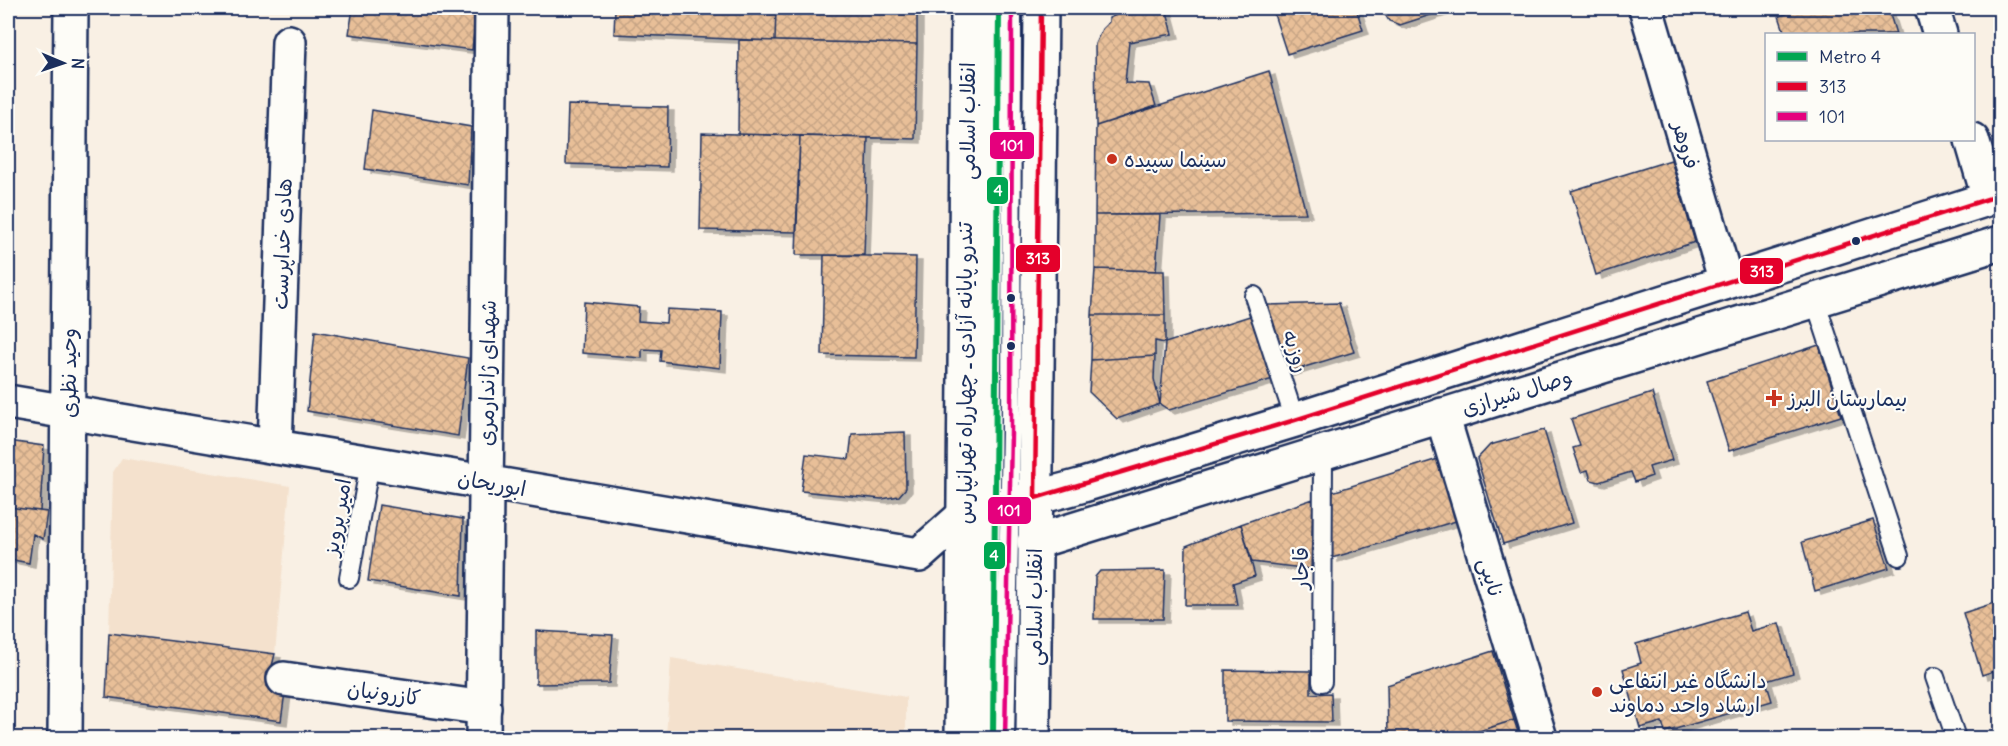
<svg xmlns="http://www.w3.org/2000/svg" width="2008" height="746" font-family="Delius,'Playpen Sans Arabic',sans-serif">
<defs>
<pattern id="building-cross-hatch" width="8" height="8" patternUnits="userSpaceOnUse" patternTransform="scale(1.5)"><rect width="8" height="8" fill="#e8bf98"/><path d="M0 0l8 8M0 8l8-8" fill="none" stroke="#c6a485"/></pattern>
<filter id="shadow"><feDropShadow dx="6" dy="4" stdDeviation="0" flood-color="#0004"/></filter>
</defs>
<rect width="100%" height="100%" fill="#f9f0e4"/>
<filter id="ink" filterUnits="userSpaceOnUse"><feTurbulence type="fractalNoise" baseFrequency=".0167" numOctaves="2"/><feDisplacementMap in="SourceGraphic" scale="12" xChannelSelector="R" yChannelSelector="G"/><feConvolveMatrix kernelMatrix="1 2 1 2 8 2 1 2 1" color-interpolation-filters="sRGB"/></filter>
<g filter="url(#ink)">
<path fill="#f4e1cd" d="M122,458L290,486L275,654L109,633L113,472Z
M671,658L906,697V738H666Z"/>
<path fill="url(#building-cross-hatch)" stroke="#1b2f5e" stroke-width="1.5" filter="url(#shadow)" d="M353,8H476L472,50L349,34Z
M615,8H776L775,41L614,34Z
M776,8H917V44L775,41Z
M1148,8H1166L1173,34L1129,42L1125,83L1149,84L1156,106L1096,126L1095,44L1102,29L1109,22V18L1126,11L1128,14Z
M1272,8H1356L1363,30L1287,54Z
M1381,8H1452L1400,25L1389,21Z
M1806,8H1888L1896,34H1785L1779,16Z
M739,40L917,44L915,139L738,134Z
M1269,71L1306,213L1095,215L1096,126Z
M568,105L668,107L667,167L566,164Z
M372,110L471,127L468,185L365,169Z
M702,133L800,136L796,232L700,230Z
M800,136L868,138L864,255H796Z
M1671,160L1695,242L1596,275L1571,191Z
M1095,215H1160L1156,271L1095,269Z
M824,255L916,257L914,357L822,355Z
M1095,269L1164,271L1165,315H1092Z
M584,302L639,307L638,321L666,323L667,309L722,312L720,368L660,361L661,350L642,349V358L582,353Z
M1339,303L1354,352L1288,372L1268,305Z
M1092,315H1165V343L1155,341V356L1091,360Z
M1253,315L1273,379L1169,410L1160,404L1165,343Z
M315,331L468,358L458,436L307,411Z
M1819,345L1841,416L1729,451L1707,381Z
M1155,356L1154,379L1160,404L1117,419L1089,392L1091,360Z
M1652,393L1672,460L1649,467L1652,476L1635,482L1631,472L1599,482L1591,480L1588,470L1581,472L1573,448L1580,446L1571,419Z
M1544,430L1572,523L1503,544L1477,459L1490,445Z
M905,432L906,488L899,496L882,499L801,491L806,454L849,459L852,434Z
M8,441L44,446L40,511L8,507Z
M1438,459L1456,521L1332,558L1329,493Z
M1313,499L1311,569L1252,562L1241,524Z
M379,505L463,519L461,596L368,581Z
M8,507L47,512L43,539L33,534L29,563L8,559Z
M1873,520L1889,568L1815,591L1802,542Z
M1241,524L1255,576L1233,583L1237,605H1185L1186,546Z
M1165,570L1163,619H1094L1095,577L1100,571Z
M2000,601V669L1982,675L1963,613Z
M1745,612L1751,631L1779,623L1793,673L1766,681L1772,701L1665,732L1662,722L1640,728L1623,669L1641,663L1636,644Z
M536,631L613,635L609,683L536,684Z
M109,633L275,654L267,686L285,692L281,721L106,697Z
M1493,651L1514,720L1457,738H1388L1387,685Z
M1225,670L1311,671V694L1331,693L1332,722L1225,721Z
M1514,720L1520,738H1458Z"/>
<g fill="none" stroke-linecap="round" stroke-linejoin="round">
<defs>
<path id="service" d="M1254,296L1295,420
M1815,300L1899,556
M349,578L370,463
M1935,677L1956,738
M1322,682L1323,454
M984,738L985,434L990,8
M1005,738L1011,433L1012,8"/>
<path id="minor" d="M1646,8L1726,282
M1442,415L1540,738
M275,447L289,42
M284,679L484,708"/>
<path id="tertiary" d="M1932,8L1940,34
M1972,140L1989,198
M8,402L919,555L963,516
M65,738L71,8
M483,738L492,8"/>
<path id="secondary" d="M1035,498L1080,486L1295,420L2000,195
M1034,542L2000,243"/>
<path id="primary" d="M963,516L1035,498
M962,738L968,8
M1033,738L1041,8"/>
</defs>
<use href="#service" stroke="#1b2f5e" stroke-width="22"/>
<use href="#minor" stroke="#1b2f5e" stroke-width="38"/>
<use href="#tertiary" stroke="#1b2f5e" stroke-width="38"/>
<use href="#secondary" stroke="#1b2f5e" stroke-width="38"/>
<use href="#primary" stroke="#1b2f5e" stroke-width="38"/>
<use href="#service" stroke="#fdfcf7" stroke-width="18"/>
<use href="#minor" stroke="#fdfcf7" stroke-width="33"/>
<use href="#tertiary" stroke="#fdfcf7" stroke-width="33"/>
<use href="#secondary" stroke="#fdfcf7" stroke-width="33"/>
<use href="#primary" stroke="#fdfcf7" stroke-width="33"/>
<defs>
<path id="bus-1" d="M1041,8L1035,498L1295,420L2000,195"/>
<path id="bus-2" d="M1005,738L1011,433L1012,8"/>
</defs>
<use href="#bus-1" stroke="#fdfcf7" stroke-width="9"/>
<use href="#bus-2" stroke="#fdfcf7" stroke-width="9"/>
<use href="#bus-1" stroke="#e4002b" stroke-width="4.5"/>
<use href="#bus-2" stroke="#e5007d" stroke-width="4.5"/>
<defs>
<path id="metro-1" d="M993,738L999,8"/>
</defs>
<use href="#metro-1" stroke="#fdfcf7" stroke-width="10"/>
<use href="#metro-1" stroke="#00a651" stroke-width="6"/>
</g>
</g>
<g fill="#c8321e" stroke="#fdfcf7" stroke-width="2">
<circle cx="1112" cy="159" r="6"/>
<path d="M1771 389h6v6h6v6h-6v6h-6v-6h-6v-6h6z"/>
<circle cx="1597" cy="692" r="6"/>
</g>
<g fill="#1b2f5e" stroke="#fdfcf7" stroke-width="2">
<circle cx="1856" cy="241" r="5"/>
<circle cx="1011" cy="298" r="5"/>
<circle cx="1011" cy="346" r="5"/>
</g>
<g text-anchor="middle" dominant-baseline="central" stroke-width="4.5" stroke-linejoin="round" paint-order="stroke">
<g font-size="21" fill="#1b2f5e" stroke="#fdfcf7">
<text transform="translate(967 121) rotate(-90)">انقلاب اسلامی</text>
<text transform="translate(1686 145) rotate(74)">فروهر</text>
<text transform="translate(282 244) rotate(-88)">هادی خداپرست</text>
<text transform="translate(1296 351) rotate(72)">روزبه</text>
<text transform="translate(68 373) rotate(-90)">وحید نظری</text>
<text transform="translate(487 373) rotate(-89)">شهدای ژاندارمری</text>
<text transform="translate(964 373) rotate(-90)">تندرو پایانه آزادی ـ چهارراه تهرانپارس</text>
<text transform="translate(1517 392) rotate(-17)">وصال شیرازی</text>
<text transform="translate(492 483) rotate(10)">ابوریحان</text>
<text transform="translate(337 517) rotate(-80)">امیر پرویز</text>
<text transform="translate(1300 568) rotate(-90)">قاجار</text>
<text transform="translate(1491 577) rotate(73)">نایبی</text>
<text transform="translate(1034 607) rotate(-90)">انقلاب اسلامی</text>
<text transform="translate(384 693) rotate(8)">کازرونیان</text>
</g>
<g font-size="21" fill="#1b2f5e" stroke="#fdfcf7" text-anchor="start">
<text x="1124" y="159">سینما سپیده</text>
<text x="1788" y="398">بیمارستان البرز</text>
<text x="1609" y="680">دانشگاه غیر انتفاعی<tspan x="1609" dy="24">ارشاد واحد دماوند</tspan></text>
</g>
</g>
<g stroke="#fdfcf7" stroke-width="2">
<rect x="989" y="131" width="46" height="29" rx="6" fill="#e5007d"/>
<rect x="986" y="176" width="23" height="29" rx="6" fill="#00a651"/>
<rect x="1015" y="244" width="46" height="29" rx="6" fill="#e4002b"/>
<rect x="1739" y="257" width="45" height="28" rx="6" fill="#e4002b"/>
<rect x="987" y="496" width="45" height="29" rx="6" fill="#e5007d"/>
<rect x="983" y="541" width="23" height="29" rx="6" fill="#00a651"/>
</g>
<g font-size="16" text-anchor="middle" font-weight="bold" fill="#fff">
<text x="1012" y="151">101</text>
<text x="998" y="196">4</text>
<text x="1038" y="264">313</text>
<text x="1762" y="277">313</text>
<text x="1009" y="516">101</text>
<text x="994" y="561">4</text>
</g>
<rect width="2008" height="746" fill="none" stroke="#fdfcf7" stroke-width="30"/>
<rect x="15" y="15" width="1978" height="716" fill="none" stroke="#1b2f5e" stroke-width="2" filter="url(#ink)"/>
<rect x="1765" y="33" width="210" height="108" fill="#fdfcf7" stroke="#a3aaba" stroke-width="1.5"/>
<rect x="1777" y="52" width="30" height="9" fill="#00a651" stroke="#a3aaba" stroke-width="1.5"/>
<text x="1819" y="63" font-size="18" fill="#1b2f5e">Metro 4</text>
<rect x="1777" y="82" width="30" height="9" fill="#e4002b" stroke="#a3aaba" stroke-width="1.5"/>
<text x="1819" y="93" font-size="18" fill="#1b2f5e">313</text>
<rect x="1777" y="112" width="30" height="9" fill="#e5007d" stroke="#a3aaba" stroke-width="1.5"/>
<text x="1819" y="123" font-size="18" fill="#1b2f5e">101</text>
<g transform="translate(63 63) rotate(92)" stroke="#fdfcf7" stroke-width="4.5" paint-order="stroke">
<path d="M0-4.5L10 22L0 15L-10 22Z" fill="#1b2f5e"/>
<text y="-9" font-size="16" font-weight="bold" text-anchor="middle" fill="#1b2f5e">N</text>
</g>
</svg>
